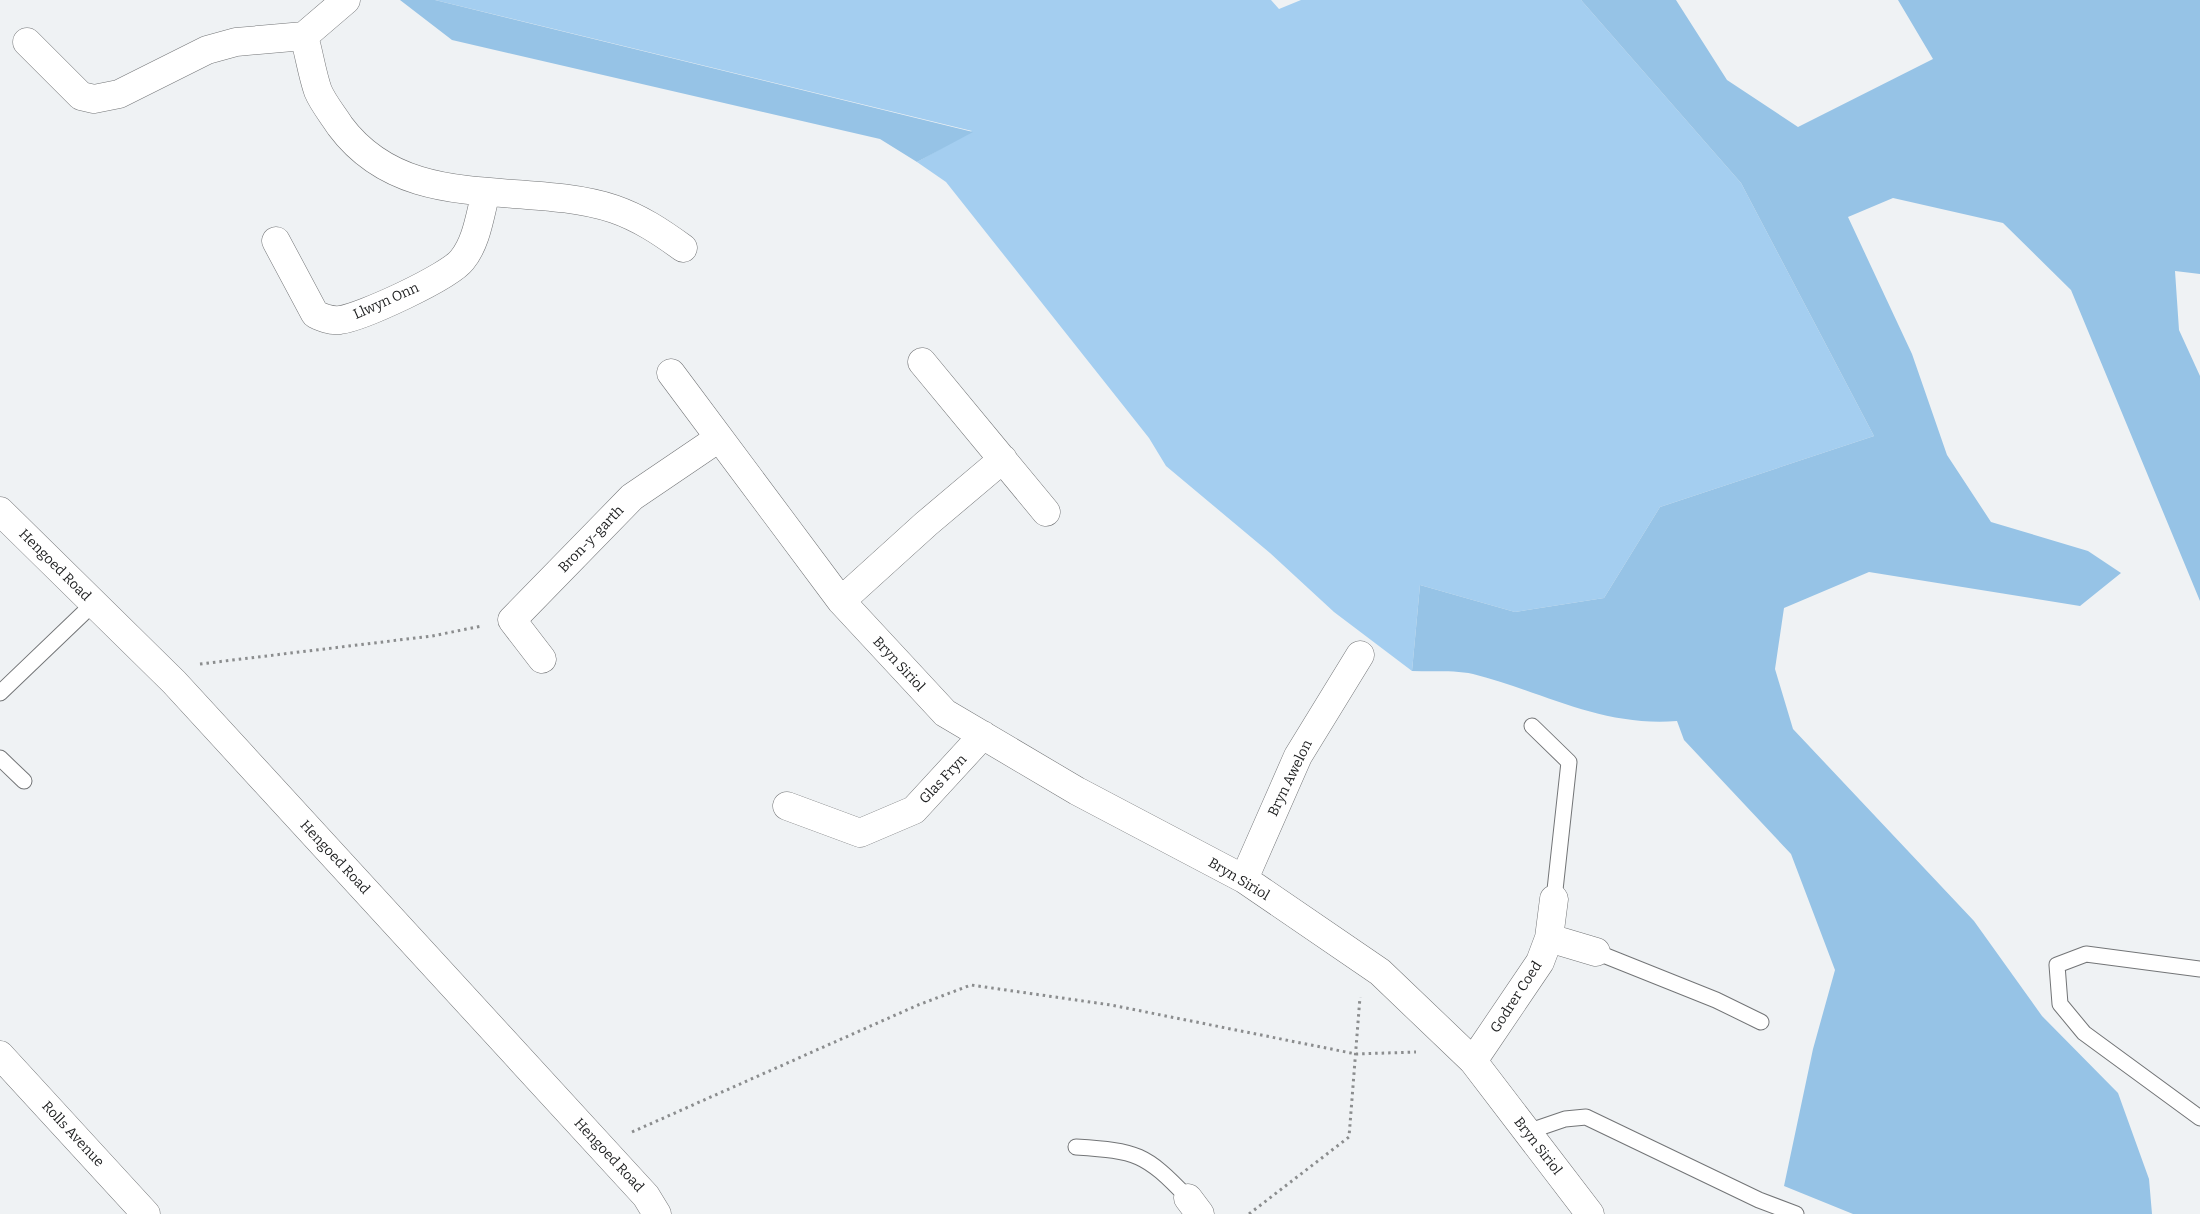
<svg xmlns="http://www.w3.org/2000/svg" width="2200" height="1214" font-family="Bitter,serif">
<rect width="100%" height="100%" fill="#eff2f4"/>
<path fill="#a4cef0" d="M435,0H1271L1279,9L1301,0H1581L1741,183L1874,436L1660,507L1604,598L1515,612L1420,585L1412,671L1334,612L1270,553L1166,466L1149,438L946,182L917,162L972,131Z"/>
<path fill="#96c3e6" d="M400,0H435L973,132L917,162L880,139L452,40Z
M1581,0H1676L1727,80L1798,127L1933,59L1898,0H2200V274L2175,271L2179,330L2200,376V601L2071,290L2003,223L1893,198L1848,217L1912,354L1947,455L1991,522L2088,551L2121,573L2080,606L1869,572L1784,608L1775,669L1793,729L1974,921L2042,1016L2118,1093L2149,1179L2152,1214H1853L1784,1186L1813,1049L1835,970L1791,854L1684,740L1677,721C1601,727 1544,692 1473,674C1455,670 1432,672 1412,671L1420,585L1515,612L1604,598L1660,507L1874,436L1741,183Z"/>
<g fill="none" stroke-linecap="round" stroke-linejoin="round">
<defs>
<path id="lane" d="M0,693L94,603
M1532,726L1569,762L1554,899
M0,758L24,781
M1596,952L1716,1000L1761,1022
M2200,969L2086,954L2057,965L2060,1004L2084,1033L2200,1118
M1527,1132L1565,1119L1586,1117L1759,1200L1796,1214
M1076,1147C1137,1151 1145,1153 1188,1198"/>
<path id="street" d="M304,36C309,53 312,74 318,91C323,103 333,115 340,126C407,216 522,179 614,209C640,218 661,232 683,248
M27,42L81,96L94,99L119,94L207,50L236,42L304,36L346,0
M276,241L315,314C323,318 330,321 340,320C362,317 449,277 462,260C477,242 480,214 486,192
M922,362L1046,512
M671,373L841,601L945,713L1077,791L1244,879L1380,972L1473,1061L1590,1214
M841,601L926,524L1003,459
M542,659L512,620L632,497L719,438
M787,806L860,833L914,810L983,735
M1244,879L1298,756L1360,655
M1549,938L1596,952
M0,1055L146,1214
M1473,1061L1540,962L1549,938L1554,899
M1188,1198L1200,1214"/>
<path id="secondary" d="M0,511L174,682L646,1196L657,1214"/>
</defs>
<use href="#lane" stroke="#737577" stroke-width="17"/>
<use href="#street" stroke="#737577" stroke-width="29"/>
<use href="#secondary" stroke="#737577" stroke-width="29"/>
<path stroke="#8b8d8e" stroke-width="3" stroke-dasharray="2.5 4" stroke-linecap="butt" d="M200,664L432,636L482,626
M632,1132L918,1005L971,985L1111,1005L1356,1054L1416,1052
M1249,1214L1349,1137L1360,997"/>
<use href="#lane" stroke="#fff" stroke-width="15"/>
<use href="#street" stroke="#fff" stroke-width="28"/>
<use href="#secondary" stroke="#fff" stroke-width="28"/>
</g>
<g text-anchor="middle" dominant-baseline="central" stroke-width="4" stroke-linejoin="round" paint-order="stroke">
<g font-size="14" fill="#1b1c1d" stroke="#fff">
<text transform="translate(386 301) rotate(-24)">Llwyn Onn</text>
<text transform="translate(591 539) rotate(-46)">Bron-y-garth</text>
<text transform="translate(55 565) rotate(45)">Hengoed Road</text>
<text transform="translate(899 664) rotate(47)">Bryn Siriol</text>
<text transform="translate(1290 778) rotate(-64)">Bryn Awelon</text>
<text transform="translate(943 779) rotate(-47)">Glas Fryn</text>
<text transform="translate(335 857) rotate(47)">Hengoed Road</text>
<text transform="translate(1239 879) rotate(31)">Bryn Siriol</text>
<text transform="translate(1516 997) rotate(-57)">Godrer Coed</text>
<text transform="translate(73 1134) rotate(47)">Rolls Avenue</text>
<text transform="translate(1538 1146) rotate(52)">Bryn Siriol</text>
<text transform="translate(609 1155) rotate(47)">Hengoed Road</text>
</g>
</g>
</svg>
